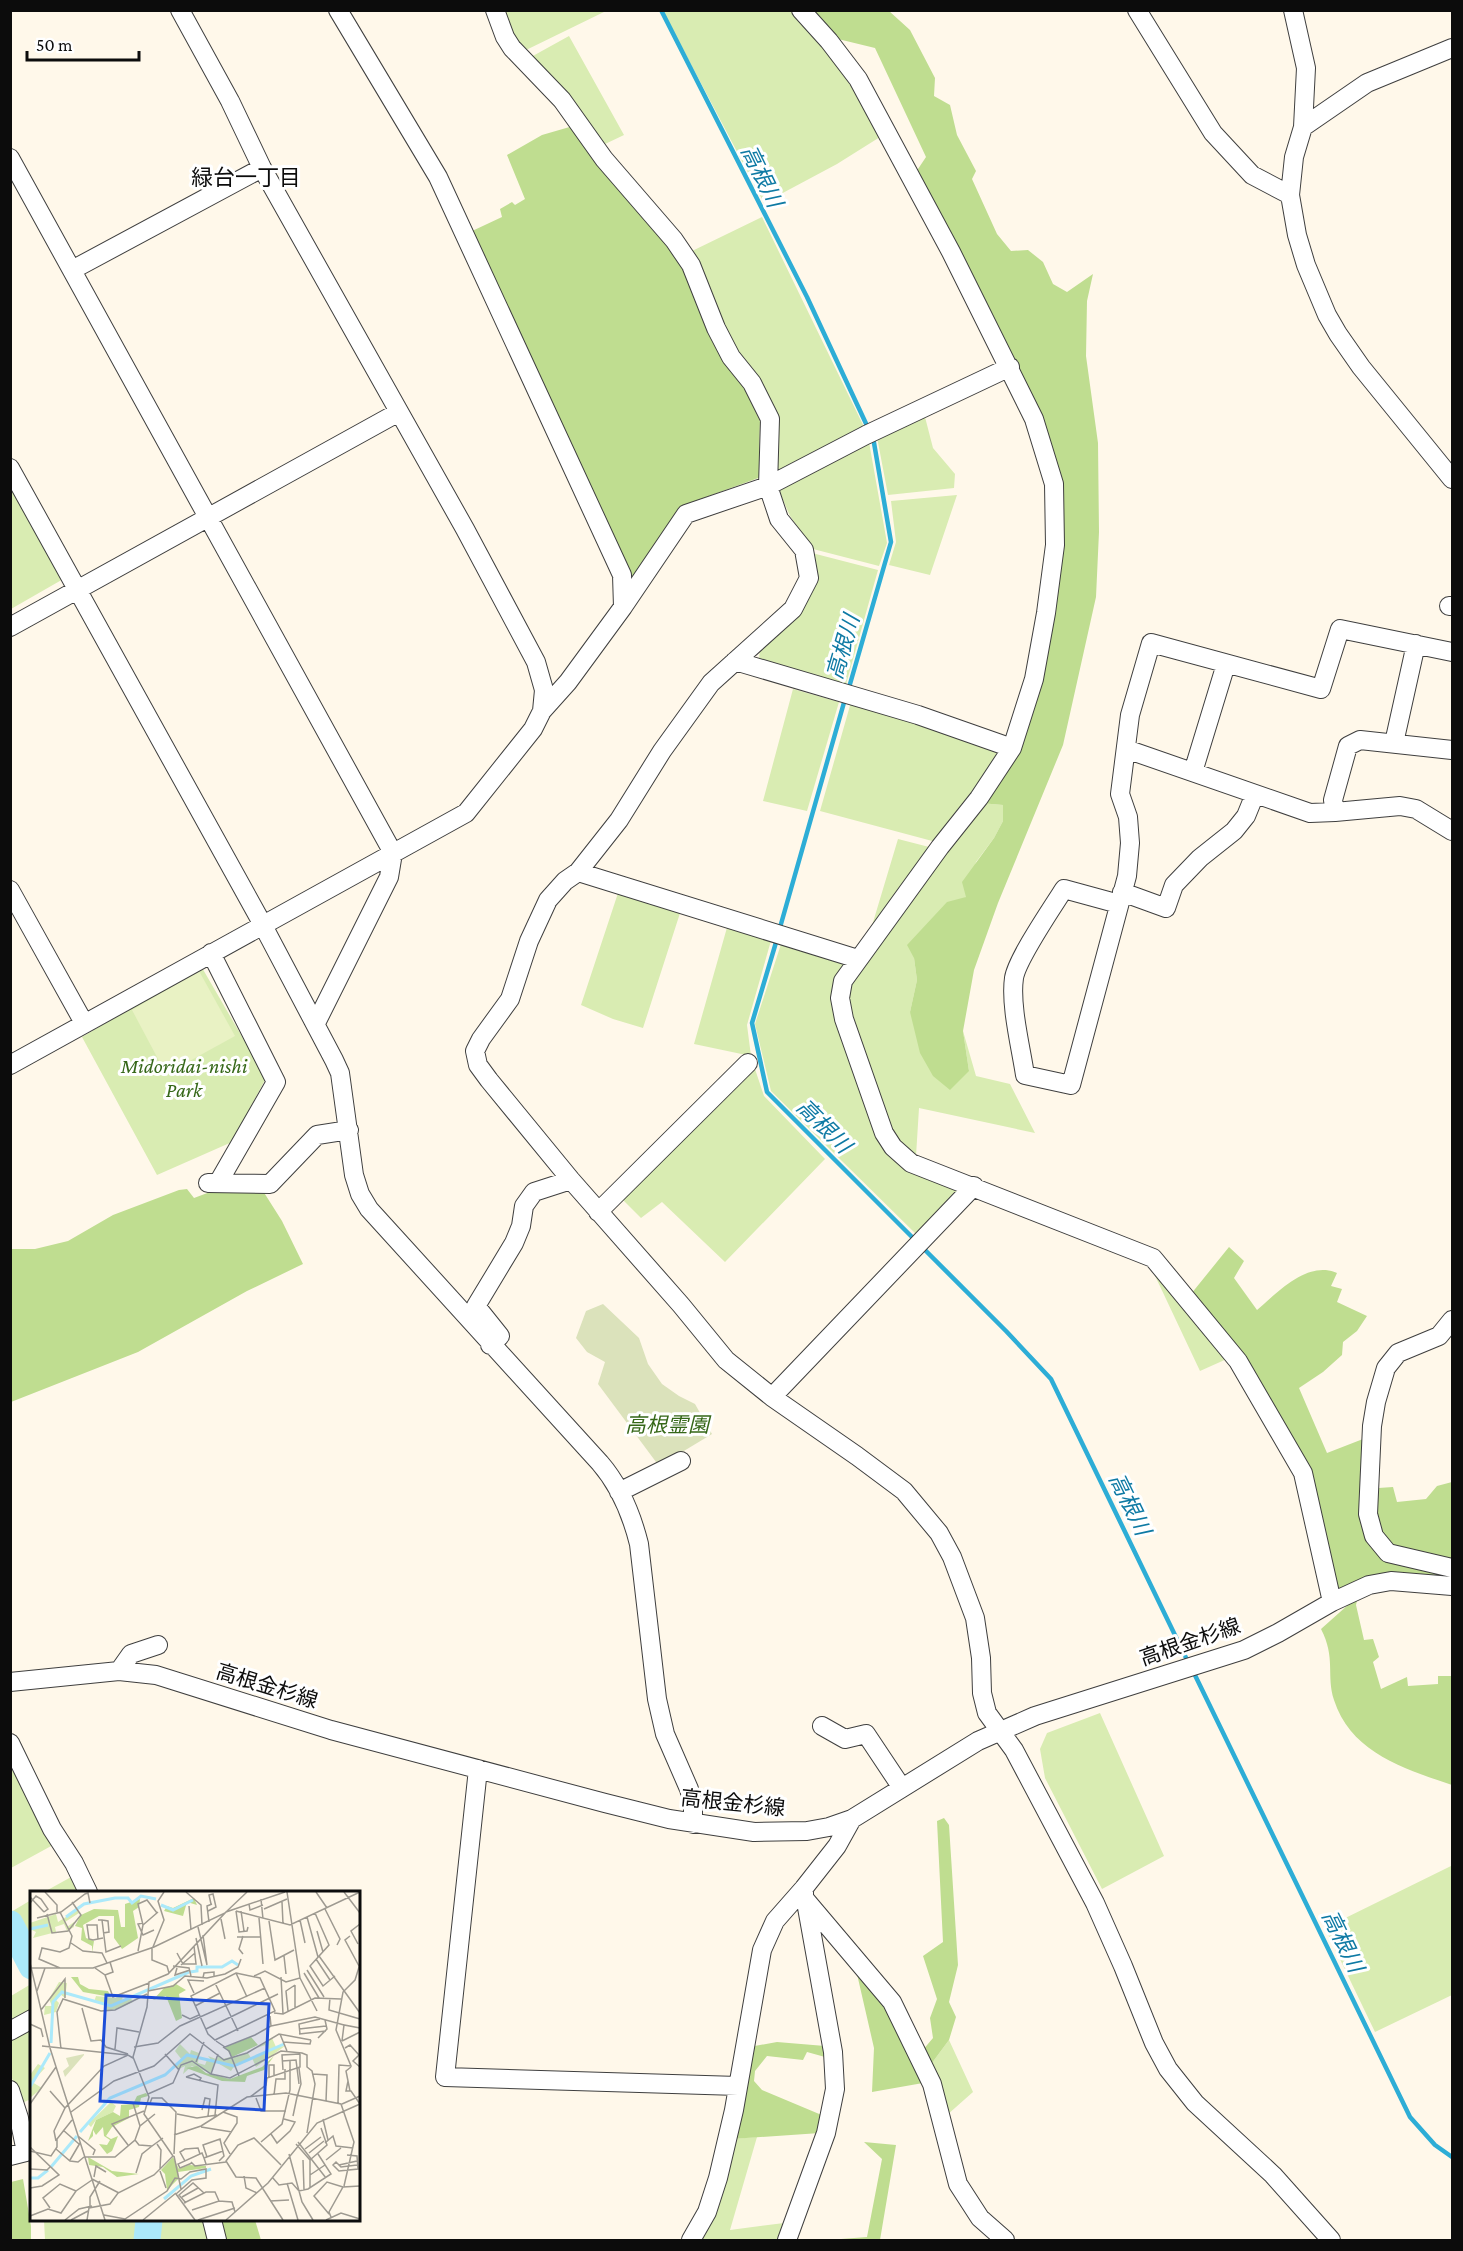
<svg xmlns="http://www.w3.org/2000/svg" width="1463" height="2251" font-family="'Crimson Pro','Noto Sans JP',serif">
<rect width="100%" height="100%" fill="#fff8ea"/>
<path fill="#d9ecb2" d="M498,11H606L524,51Z
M663,11H793L826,47L852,86L880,137L837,164L764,203Z
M569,36L624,135L603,145L531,57Z
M762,217L866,431L773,473L775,417L734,353L690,252Z
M925,417L933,448L955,474L954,488L888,495L877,437Z
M869,442L887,543L879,566L813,549L790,516L776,484Z
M10,482L65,578L11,609H10Z
M957,495L930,575L889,565L896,542L891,501Z
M812,553L878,570L845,688L759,660L760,647L797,612Z
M793,689L839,702L807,811L763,801Z
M851,702L938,730L1001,753L936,842L820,811Z
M980,803L1003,805V821L994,838L976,862L966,897L914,958L917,980L910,1012L969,1071L963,1031L976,1076L1010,1084L1035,1133L919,1108L916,1156L897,1142L891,1128L847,999L848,982Z
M898,839L933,848L868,939Z
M619,890L681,910L643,1028L613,1019L581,1005Z
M728,924L772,937L747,1025L751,1056L694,1044Z
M782,941L850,962L837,982L878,1133L964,1189L918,1236L771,1091L755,1024Z
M201,966L266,1078L232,1142L157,1175L82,1037Z
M754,1066L764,1096L825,1159L725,1262L662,1202L641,1218L621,1198Z
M1149,1263L1229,1358L1200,1371Z
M1100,1713L1164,1856L1102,1889L1045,1778L1040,1749L1047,1733Z
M10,1755L53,1845L11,1868H10Z
M1451,1866L1452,1995L1375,2032L1325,1928Z
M73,1876L83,1892H44Z
M31,1900V1960L11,1926V1912Z
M31,1984V2014L11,2025V1996Z
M31,2024V2099L22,2103L20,2092L11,2077L10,2035Z
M949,2040L973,2092L947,2115L929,2067Z
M757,2137L730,2230L784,2223L778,2240H697L732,2139Z
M44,2220H144L145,2233L143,2240H45Z
M152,2220H208L213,2240H153Z"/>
<path fill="#bfdd90" d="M811,11H889L910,30L935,78L934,96L950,105L957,135L976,171L972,179L997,234L1011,251L1028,250L1043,262L1053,284L1067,292L1093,274L1087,301L1086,356L1098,443L1099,532L1096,597L1063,745L998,903L974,970L963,1031L969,1071L950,1090L933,1076L920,1053L910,1012L917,980L914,958L907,945L947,902L966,897L962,882L994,838L1003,821V805L980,803L1017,750L1059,482L916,172L926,157L875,48L838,39Z
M573,126L686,266L760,421L759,458L761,477L687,504L638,578L630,576L470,232L502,217L500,209L512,202L515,205L525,199L507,155L542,135Z
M187,1189L194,1198L210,1192L263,1191L282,1221L303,1264L247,1291L138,1352L11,1402V1249H35L68,1241L113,1215L179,1190Z
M1229,1247L1244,1261L1234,1278L1257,1310C1278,1292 1308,1260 1337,1273L1331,1286L1342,1289L1337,1302L1367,1316L1357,1331L1343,1342L1342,1355L1323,1372L1299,1388L1327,1453L1363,1439L1364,1489L1393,1487L1397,1502L1426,1499L1437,1486L1452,1482V1577L1414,1574L1334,1591L1306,1468L1191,1294Z
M1358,1596L1356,1605L1364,1640L1373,1639L1379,1657L1373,1662L1381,1689L1407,1677L1408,1686L1438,1684V1676H1452V1785C1405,1769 1351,1753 1334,1700C1326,1675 1336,1658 1321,1629Z
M944,1818L949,1825L958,1965L949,2002L956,2017L949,2040L929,2067L922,2051L933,2038L930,2018L937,1999L923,1956L943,1942L937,1821Z
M854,1961L889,2007L923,2083L872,2092L874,2048Z
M777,2042L825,2046V2057L807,2052L803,2060L767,2056L755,2071L754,2081L762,2090L824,2116L820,2133L732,2139L749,2047Z
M864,2142L896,2145L880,2240H828L867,2237L882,2159Z
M23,2179L31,2226V2240H11V2182Z
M215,2220H255L261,2240H220Z"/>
<path fill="#dbe2bb" d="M603,1304L639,1338L648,1364L662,1384L679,1396L695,1404L712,1434L659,1466L598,1384L605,1362L587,1352L576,1338L586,1311Z"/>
<path fill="#e9f2c4" d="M199,971L235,1036L166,1074L132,1010Z"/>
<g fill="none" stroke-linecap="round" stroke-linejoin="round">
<path stroke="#2dadd6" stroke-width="4.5" d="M661,10L807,297L869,430
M848,691L891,542L873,437
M779,931L845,699
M777,939L752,1023L767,1092L916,1241
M922,1247L1006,1331L1051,1379L1188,1662
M1192,1669L1410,2117L1435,2145L1452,2157"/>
<path stroke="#abe9fa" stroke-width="27" d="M10,1924L32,1966
M147,2240L149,2220"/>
<defs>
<path id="minor" d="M338,10L438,177L622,575L623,607L568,682L542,711
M495,10L505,37L512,48L562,100L604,159L674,240L691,265L716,328L731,357L752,383L770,419L768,486L779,519L804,550L809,578L793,609L711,683L662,751L619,820L578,872L565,881L548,900L529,941L510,999L481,1039L475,1051L478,1065L489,1080L571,1180L681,1305L726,1360L772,1397L857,1456L904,1491L939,1533L952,1557L975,1618L981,1658L982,1693L987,1713L1014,1750L1095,1903L1123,1966L1154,2043L1168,2069L1195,2103L1273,2175L1331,2240
M801,10L829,41L858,79L951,252L1034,419L1054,484L1055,545L1046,613L1034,679L1012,748L979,798L940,847L843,981L840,998L844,1019L884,1133L893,1147L911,1163L1153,1258L1238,1361L1303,1473L1332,1602
M1137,10L1213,133L1252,175L1290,195
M1293,10L1306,68L1303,127L1294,157L1290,195L1297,235L1306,265L1327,315L1338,334L1361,367L1452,479
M1303,127L1367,83L1452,48
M10,158L393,853L389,877L316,1023
M72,270L262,168
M10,468L258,916L334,1060L340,1073L354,1175L360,1194L369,1209L600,1463C619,1485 632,1516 639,1544L657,1699L665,1734L689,1789L693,1804V1824
M1449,606H1452
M623,607L686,514L768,486L866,435L1010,367
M10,627L399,412
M735,661L918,715L1012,748
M1394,743L1416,644
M1126,749L1310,813L1335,812
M1452,750L1360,740L1348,746L1333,800L1335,812L1400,806L1416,809L1452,831
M1193,772L1226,664
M578,872L858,959
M10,890L84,1023
M1122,892L1166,908L1174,885L1200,858L1234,831L1246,816L1255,794
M1119,904L1064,889C1052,908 1017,959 1014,978C1010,1005 1021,1048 1025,1075L1071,1085L1127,876L1130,843L1128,817L1120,794L1130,715L1151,643L1321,689L1340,629L1452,652
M211,953L276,1082L218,1183
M10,1065L466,813L533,729L542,711L544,690L536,662L465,529L262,168L230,101L180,10
M208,1183L270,1184L317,1135L349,1130
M598,1212L748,1063
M1452,1320L1439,1336L1398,1353L1386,1368L1376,1402L1372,1426L1368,1514L1374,1536L1388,1553L1452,1568
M490,1345L500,1336L476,1306L514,1243L521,1226L524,1206L534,1192L571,1180
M772,1397L974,1186
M619,1492L681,1461
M119,1671L131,1654L158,1645
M10,1682L119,1671L156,1675L331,1730L605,1803L669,1819L754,1832L807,1831L829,1827L852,1819L978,1741L1035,1716L1244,1650L1278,1633L1332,1602L1369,1585L1391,1581L1452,1586
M822,1726L845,1739L866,1734L902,1788
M10,1743L52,1829L74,1863L88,1892
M478,1769L445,2077L738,2086
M852,1819L837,1846L804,1888V1898L892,2002L932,2084L958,2184L980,2218L1005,2240
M10,2031L32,2019
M10,2090L19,2118L26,2152L10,2156
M212,2220L217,2240
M691,2240L707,2212L718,2178L734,2110L762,1950L775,1921L804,1888
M787,2240L826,2133L835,2089L833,2052L806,1902"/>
</defs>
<use href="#minor" stroke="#3f3f3f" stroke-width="20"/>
<use href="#minor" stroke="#fff" stroke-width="18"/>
</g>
<g text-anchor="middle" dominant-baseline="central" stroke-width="6" stroke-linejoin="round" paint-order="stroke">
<g font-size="21" font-style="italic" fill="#356718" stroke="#fff">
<text x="184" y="1066">Midoridai-nishi<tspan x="184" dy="24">Park</tspan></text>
<text x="667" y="1425">高根霊園</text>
</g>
<g font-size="21" fill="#0c0c0c" stroke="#fff">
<text transform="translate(1190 1642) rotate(-19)">高根金杉線</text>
<text transform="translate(267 1686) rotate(17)">高根金杉線</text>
<text transform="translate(733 1803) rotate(6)">高根金杉線</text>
</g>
<g font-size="22" font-style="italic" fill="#0e7aa4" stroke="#fff">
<text transform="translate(762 176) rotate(64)">高根川</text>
<text transform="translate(843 647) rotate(-74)">高根川</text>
<text transform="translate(824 1126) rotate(45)">高根川</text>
<text transform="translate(1130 1504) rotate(64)">高根川</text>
<text transform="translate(1343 1941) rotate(64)">高根川</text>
</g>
<g font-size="22" fill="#0c0c0c" stroke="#fff">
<text x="246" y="177">緑台一丁目</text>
</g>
</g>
<g transform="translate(30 1891)">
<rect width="330" height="330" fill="#fff8ea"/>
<path d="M47,19L49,22L35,31L37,36L44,31V36L37,40L34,33L25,36L26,41L3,47L6,41L0,38V32L26,23L28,31ZM29,91L37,92L35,107L30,103L25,108L29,112L26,121L14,124L15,115H22L19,108ZM93,103L92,111L100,106L103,111L87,118L75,120L76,114L64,111L66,105L85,107ZM242,147L246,156L255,155L226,176L222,167L237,160L235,154L227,157ZM150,153L160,163L161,159L169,162L168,172L175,174L177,169L182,170L178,165L186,168L181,182L162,175L153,183L155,175L149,178L146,175L152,169L145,160ZM218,162L221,167L205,174L201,180L186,171L188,165L192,168ZM8,173L15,177L2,191L12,197L0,207V184ZM81,211L86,215L83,221L66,229L61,236L58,233Z" fill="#d9ecb2"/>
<path d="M164,7L167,14L157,11L153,25L134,20L137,15L143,17ZM110,8L109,16L103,20L108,47L92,58L84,47V25H69L53,34L56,47L64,50L62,62V55L51,49L52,37L45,35L51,24L64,18L88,19L91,36H95V13ZM41,86H48L50,93L59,98L78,100L81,106L53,101ZM146,93L156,99L149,103L152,127L146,130L136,105L123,109L134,97ZM221,146L228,154L202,166L195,156ZM244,165L234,179L217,185L215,191L192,190L156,177L167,175L176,182L200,188L232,176ZM116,202L118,205L111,207L109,216L99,219V227L82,236L76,245L81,248L88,245L82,260L77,263L69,253L77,254L80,249L74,245L73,236L66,244L63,239V245L58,250L66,229L83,221L90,225L91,214L103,213L107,205ZM58,266L82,280L109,283L87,286L73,276L59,274ZM143,266L149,278L159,274L176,275V277L148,281L149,287L137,299L135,283L131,279Z" fill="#bfdd90"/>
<path d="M54,163V164L35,186L33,180L39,175L36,167Z" fill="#dbe2bb"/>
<path fill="none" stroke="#abe9fa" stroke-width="3" d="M131,14L143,19L163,9M36,26L54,13L85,7H98L102,12L111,5L126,8M0,38L18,34M160,81L167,80V76H192L202,70L208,74M21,152L23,111L32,101L81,115L159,81M0,196L20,162M50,241L80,207L135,184L157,164L204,175L254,153M21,276L47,245M0,287H8L18,279M134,308L161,285L181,278"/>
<path fill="none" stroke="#9e9a91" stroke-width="1.5" d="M15,1L27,14V21M156,1L171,14L172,34M286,1L297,17M314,1L330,22M0,6L14,21M231,8L233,28M252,11L253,33M0,12L6,5L11,8L18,18L14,21M219,13L220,19L233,14M159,15L161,39M234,18L257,8M295,18L310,48L307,54M178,20L186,16L183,3L179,4L181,13M206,20L260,34L330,1M206,20L209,41L217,40L218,36M211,20L214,40M285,22L299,54L280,75L293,95L305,85M17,23L22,42L38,40L51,24L42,11M277,26L288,66M7,27L31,21L55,3L58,2L60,12M229,27L233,73M191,28L195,48M68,29H72L76,61L91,55M72,29L78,30L79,41L73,42M270,29L275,52M239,30L245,69L264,59M179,31L177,15L182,13M113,32L108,33L113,44L124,39M113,34L128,21M168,36L177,74L173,44M287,40L293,61M320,45L315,49L329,75M207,46H231M166,47L172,75M68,48L67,34H57L59,48L63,49L73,47M41,52L53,60L72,62L77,72M328,53L321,40L330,33M123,56L134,29L128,10L134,1M122,57V69L137,75L139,82M108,60L113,34L108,13L117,9L127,22M147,62L153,73H166L164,55M213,63L209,58L213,45M254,65L256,83M289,65L330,122M286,68L300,89M0,72L20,157L75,329M151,74L165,62M143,75L159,77L161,85M0,77H63L124,56L195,22L217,1M30,77L9,68L12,57L30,61L39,57L42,45L30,21M65,77L75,84L83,106L119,92M147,77L145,84L160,79M277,79L294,106M206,82L230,87L245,120L185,149L178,143L161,105ZM206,82L217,106M274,82L289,107M75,84L83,81L80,71M224,85L235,80L256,91L270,87L257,1M251,86L253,123M173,87L174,82L184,81V86M270,87L287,120M185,92L208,140M265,94V117M7,100L15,77M118,100L143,95L155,85L177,87L195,83L208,76L211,68M164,102L158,89L174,90M300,107L299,119L330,128M165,115L190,102M52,117L61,150L71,149L76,156L98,163M11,119L35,88V107M258,120L256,100L265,94M244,122L253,123L285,107L311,108M152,124L160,128L169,124M0,133L11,138L13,146M241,135L285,126L314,134M176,138L248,103M269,138L296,135M250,143L257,160M269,143L296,140M270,143L269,133L290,128M288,147L297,138L295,129M186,150L195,156L225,144L241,135L240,125M312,150L314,134L330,137M312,150L330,141M253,151L280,153L281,149M12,155L97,164M104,156L128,152L150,135L235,97M193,156L199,160L209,185M315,157L320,154L329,164L323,170L330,176M31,158L27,121L33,108L71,120L85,119L117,103M85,158L87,137L109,141M135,163L149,179M252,170L266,169L269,193M166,171L174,151M253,179L252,164L270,163M181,183L188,163M283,183L297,184L296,210M156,186L188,194L185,224M156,186L164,183L171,187L169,190M239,187V174H244V184M318,190L316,200H321L330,213M20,200L35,217M320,200L316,180L321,176M118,203L143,192L151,174L162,170L181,183L200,187L251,160L272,162L277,164V176L282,180L285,193L277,242M244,204L246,188H255V178M220,206L236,194L237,187L270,176V163M267,206L271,193L269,177M226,207L231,220H256M103,212L110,235M120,212L122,207H132L146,221L144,263M308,212L309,174L321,175L306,139L313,101L325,89L330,73M0,213L26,176M312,213L330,205M172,219L175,207L180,208L178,225M41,221L84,190L124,175L160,143L194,169L217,162L249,143L281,149M193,221L207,226V232L194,252L200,263M147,223L167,227L187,224M263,225L267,206M293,228L298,249M171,236L202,241M33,239L49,253M241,243L247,252L260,240L265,231L254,228M144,244L171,235L217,206L256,202L311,213L324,251L314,295M48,245L65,259L63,264M105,249L109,254L122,255L133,247M26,250L24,240L35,217L74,175L98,164L103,167M231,251L252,233L260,199V169M268,251L296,287M295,252L303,245L306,255L323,257M127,253L131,259L130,278M266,253L280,269M98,254L82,233L114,220M0,256L29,284L12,295L0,297M26,258L40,270L48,271L54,266M275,258L291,246M0,260L21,265L27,256V248L42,229M279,262L294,250M259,263L272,311L283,329M317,264L327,265L328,278L309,280L303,274L306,271L311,276L327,274M144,265L151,298M55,266H85L105,249L110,235L125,223M177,266L173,254L190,248L194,265L189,270M40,269L50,252M273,269L274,299M296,269L311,257M155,270L150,261L155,258L168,257L170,263M161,271L165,275L196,271M162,272L150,277L148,273L172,262L174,267M176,273L174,267L193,260M251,274L224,247L208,254L196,270L206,286L226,287L253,329M309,274L327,270M0,278L17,279L20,276M130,280L136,297M106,282L112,263L122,255M280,284L295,274M214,285L216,297L227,302M64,286L66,275L76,281M242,286L249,294L262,292L269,300L278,298L301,283L288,263M62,288L89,302M257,292L268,329M280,296V269L297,254L291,237M152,306L168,297M240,310L259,309M154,312L176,301H185L189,310M156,312L149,304L163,292L174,302M60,315V306L70,290M20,317L13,307L30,293L46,300M162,319L189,310L202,311L205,321M299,323L284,305L297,291L313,296M74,324L95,328L137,300L145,287L151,288L160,281L176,278V287L162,289L146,303L165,329M0,325L18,318L31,322L46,300L62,289M301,326L299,321L313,296L330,295M35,329L49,318L62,315M41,329L58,320M57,329L59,317L80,313L88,302L124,284L143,265L114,223L119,206L103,166L117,116L119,91L138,83L196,21L255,1M113,329L146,302M168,329L205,317M196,329L238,292L287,232L330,213M296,329L311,322L330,328"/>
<path fill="#1d4ed8" fill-opacity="0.15" stroke="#1d4ed8" stroke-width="3" d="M76,104L239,113L234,219L70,210Z"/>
<rect width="330" height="330" fill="none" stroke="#0c0c0c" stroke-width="3"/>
</g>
<rect width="1463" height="2251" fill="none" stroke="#0c0c0c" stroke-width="24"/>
<path d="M27 51v9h112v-9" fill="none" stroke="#0c0c0c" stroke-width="3"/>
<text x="36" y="51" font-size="18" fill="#0c0c0c" stroke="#ffffff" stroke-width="4.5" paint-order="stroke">50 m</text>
</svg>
